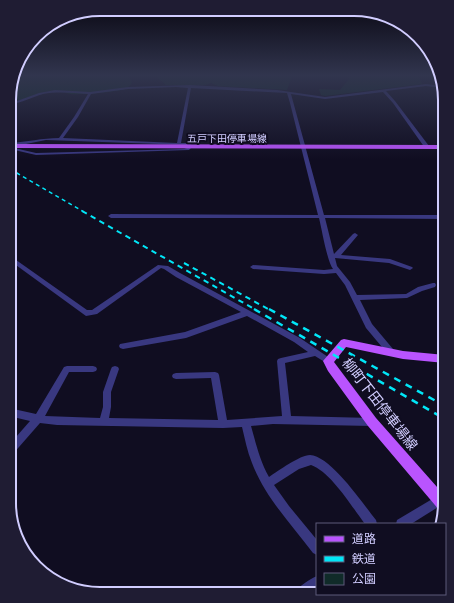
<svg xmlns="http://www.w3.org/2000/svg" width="454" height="603" font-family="Jost,'Noto Sans JP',sans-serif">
<rect width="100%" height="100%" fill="#100d21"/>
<path fill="#102b29" d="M14,76H129L132,83C130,85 128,88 125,89C118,92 78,95 70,94C63,92 59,90 52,91C37,92 25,101 10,102V88Z
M155,76H292L287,90L218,86L211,83L205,85H166Z
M348,76H419L422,84L325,96L321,95L319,89L340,90L349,79Z"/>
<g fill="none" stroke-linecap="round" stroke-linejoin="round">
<path fill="#393880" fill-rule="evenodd" d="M426,84L442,86V88L426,86L386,91L395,101L429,146V148H425L393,103L383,92L325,99L291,94L324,215H445V219L325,218L334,254L353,234L355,233L358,235L341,255L390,259L412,267L413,268L410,270L389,263L335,258L337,266L350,282L357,295L406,294L418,287L433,283H435L436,285L435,287L422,291L407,298L360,300L372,324L393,349L394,351L393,353L390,354L387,353L366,328L345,285L336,273L324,274L253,269L250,267L253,265L324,270L333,269C327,261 322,230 319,218H111L108,216L111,214L318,215L290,103L287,93L191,88L181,143C186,143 190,142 193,146L189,150L36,155L10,149V147L36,153L184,149L187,148L189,146L187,145L46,140L26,144L10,145V143C27,142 42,138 59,138L74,117L88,94C73,93 58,91 43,94C32,97 22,103 10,104V102L17,101L39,93L55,90L90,92L128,87L190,85L277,90L325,97ZM176,87L188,88L177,143L63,138L78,117L91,94L128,89Z
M9,255L87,310H92L158,265L168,266L180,273L300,338L331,359L332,361L331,363L328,364L315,356L285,363L291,416L372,418L375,419L376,422L375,425L372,426L273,424L251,426C256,444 260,461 269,477C278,471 300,455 310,455C331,456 363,504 376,520L377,524H365C352,507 331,472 311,465L299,469L274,485L289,506L317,540V555L313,553C291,524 265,497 252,463C247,451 245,439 242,427L223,428L57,425L40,423L12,455L9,456V445L30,421L9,416V408L36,414L64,367L67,366H93L96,367L97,369L96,371L93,372H69L45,416L100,418L103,407V392L111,369L112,367L115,366L118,367L119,369L111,392V407L109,418L218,420L211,378L176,379L173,378L172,376L173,374L176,373L215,372L218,373L219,375L227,420L282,416L277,361L278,359L281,358L308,352L294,342L247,316L186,338L123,349L120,348L119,346L120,344L185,332L241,312L176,277L164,269L161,268L97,314L86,316L9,260Z
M439,495L443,496L444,500L443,504L411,524H396L397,520Z
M317,576V589L311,594H295C298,586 310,579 317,576Z"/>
<path fill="#b954fe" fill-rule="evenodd" d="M10,144L445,145V149L10,148Z
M344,339L403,351L445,355V363L403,359L346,347L334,362L376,418L445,496L444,512L440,511L368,426L328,371L323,361L341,340Z"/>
<path stroke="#01e6f7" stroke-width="1.5" stroke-dasharray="4 3.5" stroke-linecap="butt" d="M10,169L84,212"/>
<path stroke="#01e6f7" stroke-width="2" stroke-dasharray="5.5 4.5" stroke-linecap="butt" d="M82,211L256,310
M184,263L270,310"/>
<path stroke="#01e6f7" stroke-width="2.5" stroke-dasharray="7 6" stroke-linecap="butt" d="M254,309L445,419
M269,309L445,406"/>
</g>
<linearGradient id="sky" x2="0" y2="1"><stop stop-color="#090712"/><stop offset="0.47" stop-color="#31354e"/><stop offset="1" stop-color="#31354e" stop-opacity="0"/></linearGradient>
<rect width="454" height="160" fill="url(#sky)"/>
<g text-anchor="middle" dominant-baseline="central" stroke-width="4" stroke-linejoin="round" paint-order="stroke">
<g font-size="10" fill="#d1cdff" stroke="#100d21">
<text x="227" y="138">五戸下田停車場線</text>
</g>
<g font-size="14" fill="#d1cdff" stroke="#100d21">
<text transform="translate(380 404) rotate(52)">柳町下田停車場線</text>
</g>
</g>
<path d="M0 0H454V603H0ZM100 16H354A84 84 0 0 1 438 100V503A84 84 0 0 1 354 587H100A84 84 0 0 1 16 503V100A84 84 0 0 1 100 16Z" fill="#1f1c33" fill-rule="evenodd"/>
<path fill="none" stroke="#d1cdff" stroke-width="2" d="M100 16H354A84 84 0 0 1 438 100V503A84 84 0 0 1 354 587H100A84 84 0 0 1 16 503V100A84 84 0 0 1 100 16Z"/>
<rect x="316" y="523" width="130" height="72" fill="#100d21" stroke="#5d5a7a"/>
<rect x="324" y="536" width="20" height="6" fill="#b954fe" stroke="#5d5a7a"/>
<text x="352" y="543" font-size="12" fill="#d1cdff">道路</text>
<rect x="324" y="556" width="20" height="6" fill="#01e6f7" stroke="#5d5a7a"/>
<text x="352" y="563" font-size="12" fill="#d1cdff">鉄道</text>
<rect x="324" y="573" width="20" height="12" fill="#102b29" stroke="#5d5a7a"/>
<text x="352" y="583" font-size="12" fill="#d1cdff">公園</text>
</svg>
